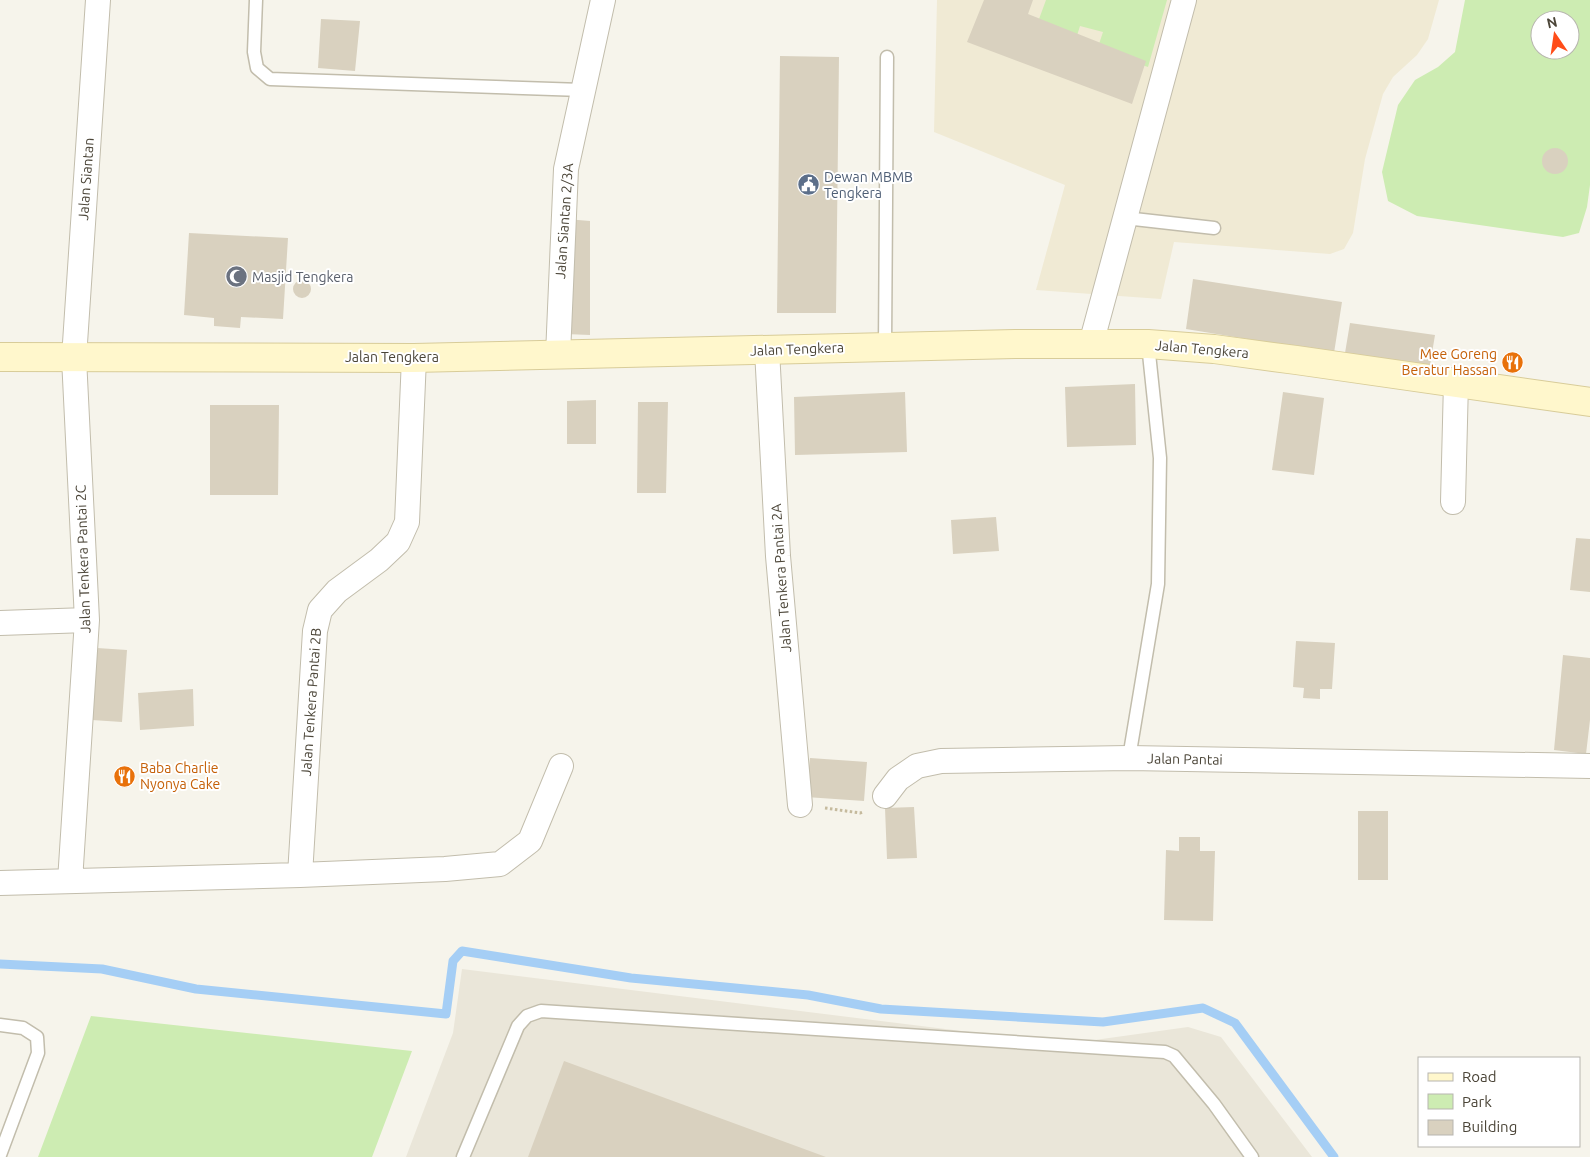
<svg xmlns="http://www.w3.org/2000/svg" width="1590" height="1157" font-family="Ubuntu,sans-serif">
<rect width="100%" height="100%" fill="#f6f4eb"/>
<path fill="#eae6d9" d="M462,969L1066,1044L1188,1027L1221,1037L1312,1157H406L453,1033Z"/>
<path fill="#f0ead4" d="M937,0H1439L1428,39L1417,55L1393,77L1383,94L1365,159L1353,233L1344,249L1330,254L1174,242L1161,299L1036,290L1065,185L934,132Z"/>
<path fill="#cdecb2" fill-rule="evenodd" d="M1046,0H1167L1148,67L1097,50L1103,32L1080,26L1074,45L1035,30Z
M1465,0H1590V185L1587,207L1579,233L1563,237L1417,216L1388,201L1382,172L1398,105L1415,80L1438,67L1455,52ZM1540,20H1570V50H1540Z
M91,1016L412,1051L372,1157H38Z"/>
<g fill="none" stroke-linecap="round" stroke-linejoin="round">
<path stroke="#a5cef5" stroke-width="9" d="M0,964L102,969L196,989L446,1014L453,961L462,951L631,978L808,995L881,1009L1103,1022L1203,1008L1235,1023L1334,1157"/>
</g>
<path fill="#d9d1bf" d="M984,0H1033L1028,14L1146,61L1132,104L967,42Z
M321,19L360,21L355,71L318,68Z
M780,56L839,57L836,313H777Z
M1542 161a13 13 0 1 1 26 0a13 13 0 1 1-26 0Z
M566,219L590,221V335L565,334Z
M189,233L288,238L283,319L241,317L240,328L214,326V318L184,315Z
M1193,279L1342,302L1334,353L1186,329Z
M293 289a9 9 0 1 1 18 0a9 9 0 1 1-18 0Z
M1350,323L1435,335L1430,365L1345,353Z
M1135,384L1136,445L1067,447L1065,387Z
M905,392L907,452L795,455L794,397Z
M1283,392L1324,398L1314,475L1272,470Z
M596,400V444H567V401Z
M638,402H668L666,493H637Z
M210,405H279L278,495H210Z
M996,517L999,551L953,554L951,520Z
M1576,538L1590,539V592L1570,590Z
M1296,641L1335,643L1332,689H1320V699L1303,698L1304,688L1293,687Z
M97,648L127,650L122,722L92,720Z
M1563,655L1590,658V720L1586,754L1554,750Z
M193,689L194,726L140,730L138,693Z
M810,758L867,762L864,801L806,797Z
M914,807L917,858L887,859L885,808Z
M1358,811H1388V880H1358Z
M1179,837H1200V851H1215L1213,921L1164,920L1166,850L1179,851Z
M564,1061L826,1157H528Z"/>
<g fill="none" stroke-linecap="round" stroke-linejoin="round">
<defs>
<path id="lane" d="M256,0L254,52L257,68L270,79L582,90
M1125,218L1214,228
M885,347L887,57
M1129,758L1158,584L1160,458L1148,344
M0,1025L23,1028L37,1037L38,1053L0,1155
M463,1157L518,1026L527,1016L541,1011L1165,1052L1174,1056L1214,1104L1252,1157"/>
<path id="street" d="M1091,344L1184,0
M767,350L778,556L800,805
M558,355L566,169L603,0
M1453,502L1456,382
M0,623L87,620
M885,796L898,779L917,766L941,761L1129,758L1590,766
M300,875L315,631L320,610L337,591L379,560L398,542L407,522L414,358
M70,881L87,620L74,358L98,0
M0,883L300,875L445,869L500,864L530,841L561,766"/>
<path id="secondary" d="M0,357L414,358L1015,344H1148L1214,349L1296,360L1590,402"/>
</defs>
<use href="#lane" stroke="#c2bdac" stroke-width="15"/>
<use href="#street" stroke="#c2bdac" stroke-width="26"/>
<use href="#secondary" stroke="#d8cc99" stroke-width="30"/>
<path stroke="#c5ba9d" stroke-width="3" stroke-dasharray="2.5 2.5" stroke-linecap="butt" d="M825,808L860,813L863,812"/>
<use href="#lane" stroke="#fff" stroke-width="12"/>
<use href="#street" stroke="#fff" stroke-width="24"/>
<use href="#secondary" stroke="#fff7cc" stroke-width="28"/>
</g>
<defs>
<symbol id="civic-disc" viewBox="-11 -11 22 22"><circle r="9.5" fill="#5c6f8a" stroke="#fff"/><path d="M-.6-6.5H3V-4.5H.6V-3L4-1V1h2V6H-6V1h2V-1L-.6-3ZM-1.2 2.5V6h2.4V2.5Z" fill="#fff"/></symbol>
<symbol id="mosque-disc" viewBox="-11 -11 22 22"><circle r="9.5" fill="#6b7280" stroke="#fff"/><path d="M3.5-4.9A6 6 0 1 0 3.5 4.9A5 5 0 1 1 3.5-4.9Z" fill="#fff"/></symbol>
<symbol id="restaurant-disc" viewBox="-11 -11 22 22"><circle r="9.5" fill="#e8710a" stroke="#fff"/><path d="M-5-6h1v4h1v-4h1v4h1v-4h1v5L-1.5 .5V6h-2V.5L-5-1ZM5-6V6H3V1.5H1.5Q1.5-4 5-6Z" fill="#fff"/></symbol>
</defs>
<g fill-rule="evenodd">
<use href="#civic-disc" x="796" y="172" width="25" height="25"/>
<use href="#mosque-disc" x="224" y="264" width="25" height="25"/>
<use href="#restaurant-disc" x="1500" y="350" width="25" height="25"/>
<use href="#restaurant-disc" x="112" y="764" width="25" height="25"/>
</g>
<g text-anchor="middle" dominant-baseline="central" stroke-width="4" stroke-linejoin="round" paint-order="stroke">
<g font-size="14" fill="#4e5e75" stroke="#fff" text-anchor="start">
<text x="824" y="177">Dewan MBMB<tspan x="824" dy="16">Tengkera</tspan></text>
</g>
<g font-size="14" fill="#4b4538" stroke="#fff">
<text transform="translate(86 179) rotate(-86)">Jalan Siantan</text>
<text transform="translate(564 221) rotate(-86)">Jalan Siantan 2/3A</text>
<text transform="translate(797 349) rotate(-2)">Jalan Tengkera</text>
<text transform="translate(1202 349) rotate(5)">Jalan Tengkera</text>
<text x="392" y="357">Jalan Tengkera</text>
<text transform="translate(83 559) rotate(-92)">Jalan Tenkera Pantai 2C</text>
<text transform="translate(781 578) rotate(-94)">Jalan Tenkera Pantai 2A</text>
<text transform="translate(311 702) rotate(-86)">Jalan Tenkera Pantai 2B</text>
<text transform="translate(1185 759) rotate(1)">Jalan Pantai</text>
</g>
<g font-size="14" fill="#5b616d" stroke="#fff" text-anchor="start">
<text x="252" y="277">Masjid Tengkera</text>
</g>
<g font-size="14" fill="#c56008" stroke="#fff" text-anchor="end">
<text x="1497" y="354">Mee Goreng<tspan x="1497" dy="16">Beratur Hassan</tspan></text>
<text x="140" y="768" text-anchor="start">Baba Charlie<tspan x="140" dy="16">Nyonya Cake</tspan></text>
</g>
</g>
<rect x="1418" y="1057" width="162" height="90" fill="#ffffff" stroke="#b7b5af"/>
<rect x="1428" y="1073" width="25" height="8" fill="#fff7cc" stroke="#b7b5af"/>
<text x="1462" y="1082" font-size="15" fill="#4b4538">Road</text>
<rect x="1428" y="1094" width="25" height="15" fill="#cdecb2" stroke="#b7b5af"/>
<text x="1462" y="1107" font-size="15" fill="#4b4538">Park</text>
<rect x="1428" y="1120" width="25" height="15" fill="#d9d1bf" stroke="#b7b5af"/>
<text x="1462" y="1132" font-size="15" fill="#4b4538">Building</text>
<g transform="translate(1555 35) rotate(347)"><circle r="24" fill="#ffffff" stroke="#b7b5af"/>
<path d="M0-4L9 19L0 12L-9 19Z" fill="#ff4d19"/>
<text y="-8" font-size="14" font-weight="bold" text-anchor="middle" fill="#4b4538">N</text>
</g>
</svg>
